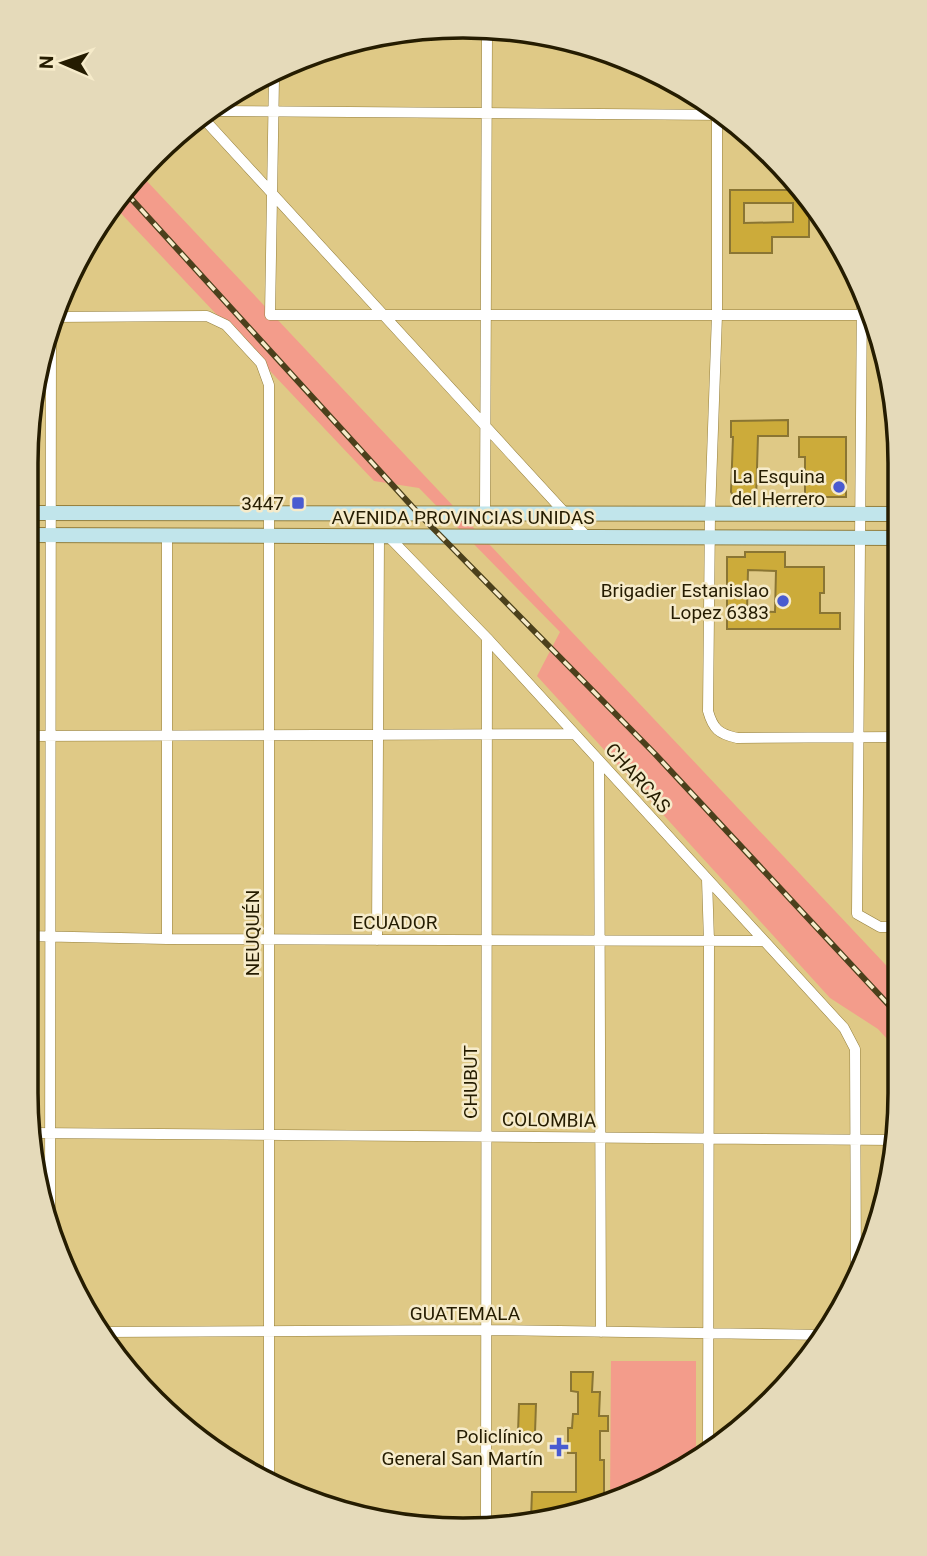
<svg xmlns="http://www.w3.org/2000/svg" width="927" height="1556" font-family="Roboto,sans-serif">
<rect width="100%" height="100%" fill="#dfc986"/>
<path fill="#f39c8b" d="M143,177L900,980V1053L878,1029L830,998L537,676L560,632L419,488L374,481L114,206Z
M611,1361H696V1458L610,1503Z"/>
<path fill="#ccab3a" stroke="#8a7533" stroke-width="2" fill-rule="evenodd" d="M730,190H803L809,198V237H772V253H730ZM744,203H793V222L744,223Z
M788,420V436H758L756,499L735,498L731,492L733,437H731V421Z
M799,437H846V497H805V457H799Z
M745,552H785V567H824V593H820V613H840V629H727V557H745ZM748,570L776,571L775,612L747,611Z
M571,1372H593L592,1392H600L599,1416H608V1431H600V1460H604V1507L531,1519L532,1492H576V1453H568V1428H572L573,1414H578V1392L571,1391Z
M519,1404H536L535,1433H518Z"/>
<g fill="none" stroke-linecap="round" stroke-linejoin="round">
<defs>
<path id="street" d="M274,78L270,315H871
M717,109V315L710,514L708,711C713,729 719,734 737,738L900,737
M209,111L724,115
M203,118L587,537
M862,293L857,914L880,927H900
M53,317L207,316L226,325L261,363L269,385V1480
M485,514L487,35
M167,536V939
M388,536L487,638L844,1028L855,1049L856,1278
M27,736L573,734
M599,761L601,1332
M707,879L709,941L708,1451
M26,936L167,939L763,941
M377,940L379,536
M33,1133L896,1140
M50,1233L51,319
M102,1332L487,1330L827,1335
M486,1526L487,638"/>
<path id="secondary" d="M27,513L900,514
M27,535L900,538"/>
</defs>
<use href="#street" stroke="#947f3d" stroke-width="11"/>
<use href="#secondary" stroke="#947f3d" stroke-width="16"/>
<use href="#street" stroke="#fff" stroke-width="10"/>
<use href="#secondary" stroke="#c1e5eb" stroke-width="14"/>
<defs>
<path id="rail" d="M127,194L419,514L655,754L900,1017"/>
</defs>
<use href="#rail" stroke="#4b401c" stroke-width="6"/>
<use href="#rail" stroke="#f6ebca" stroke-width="3.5" stroke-dasharray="10" stroke-linecap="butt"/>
</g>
<g fill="#495bd0" stroke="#f6ebca" stroke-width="2.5">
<circle cx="839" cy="487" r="7"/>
<rect x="291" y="496" width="14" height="14" rx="3.5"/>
<circle cx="783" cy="601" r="7"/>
<path d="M555.5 1436.5h7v7h7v7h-7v7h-7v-7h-7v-7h7z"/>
</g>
<g text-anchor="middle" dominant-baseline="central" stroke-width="5" stroke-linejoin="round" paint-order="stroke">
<g font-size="19" fill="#251c01" stroke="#f6ebca" text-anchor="end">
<text x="825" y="476">La Esquina<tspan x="825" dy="22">del Herrero</tspan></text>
<text x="284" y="503">3447</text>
<text x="769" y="590">Brigadier Estanislao<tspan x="769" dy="22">Lopez 6383</tspan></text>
<text x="543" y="1436">Policlínico<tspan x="543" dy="22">General San Martín</tspan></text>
</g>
<g font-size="19" fill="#251c01" stroke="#f6ebca">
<text x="463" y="517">AVENIDA PROVINCIAS UNIDAS</text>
<text transform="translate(638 778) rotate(48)">CHARCAS</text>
<text x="395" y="922">ECUADOR</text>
<text transform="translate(252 933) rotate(-90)">NEUQUÉN</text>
<text transform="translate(470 1082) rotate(-90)">CHUBUT</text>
<text transform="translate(549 1120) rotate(1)">COLOMBIA</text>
<text x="465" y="1313">GUATEMALA</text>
</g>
</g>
<path d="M0 0H927V1556H0ZM463 38H463A425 425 0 0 1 888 463V1093A425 425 0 0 1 463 1518H463A425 425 0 0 1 38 1093V463A425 425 0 0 1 463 38Z" fill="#e5daba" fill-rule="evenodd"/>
<path fill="none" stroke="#251c01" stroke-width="3.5" d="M463 38H463A425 425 0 0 1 888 463V1093A425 425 0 0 1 463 1518H463A425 425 0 0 1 38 1093V463A425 425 0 0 1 463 38Z"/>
<g transform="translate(63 63) rotate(272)" stroke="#f6ebca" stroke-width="5" paint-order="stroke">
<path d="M0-5L12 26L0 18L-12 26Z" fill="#251c01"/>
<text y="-10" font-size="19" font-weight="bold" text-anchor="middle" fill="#251c01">N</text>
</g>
</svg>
